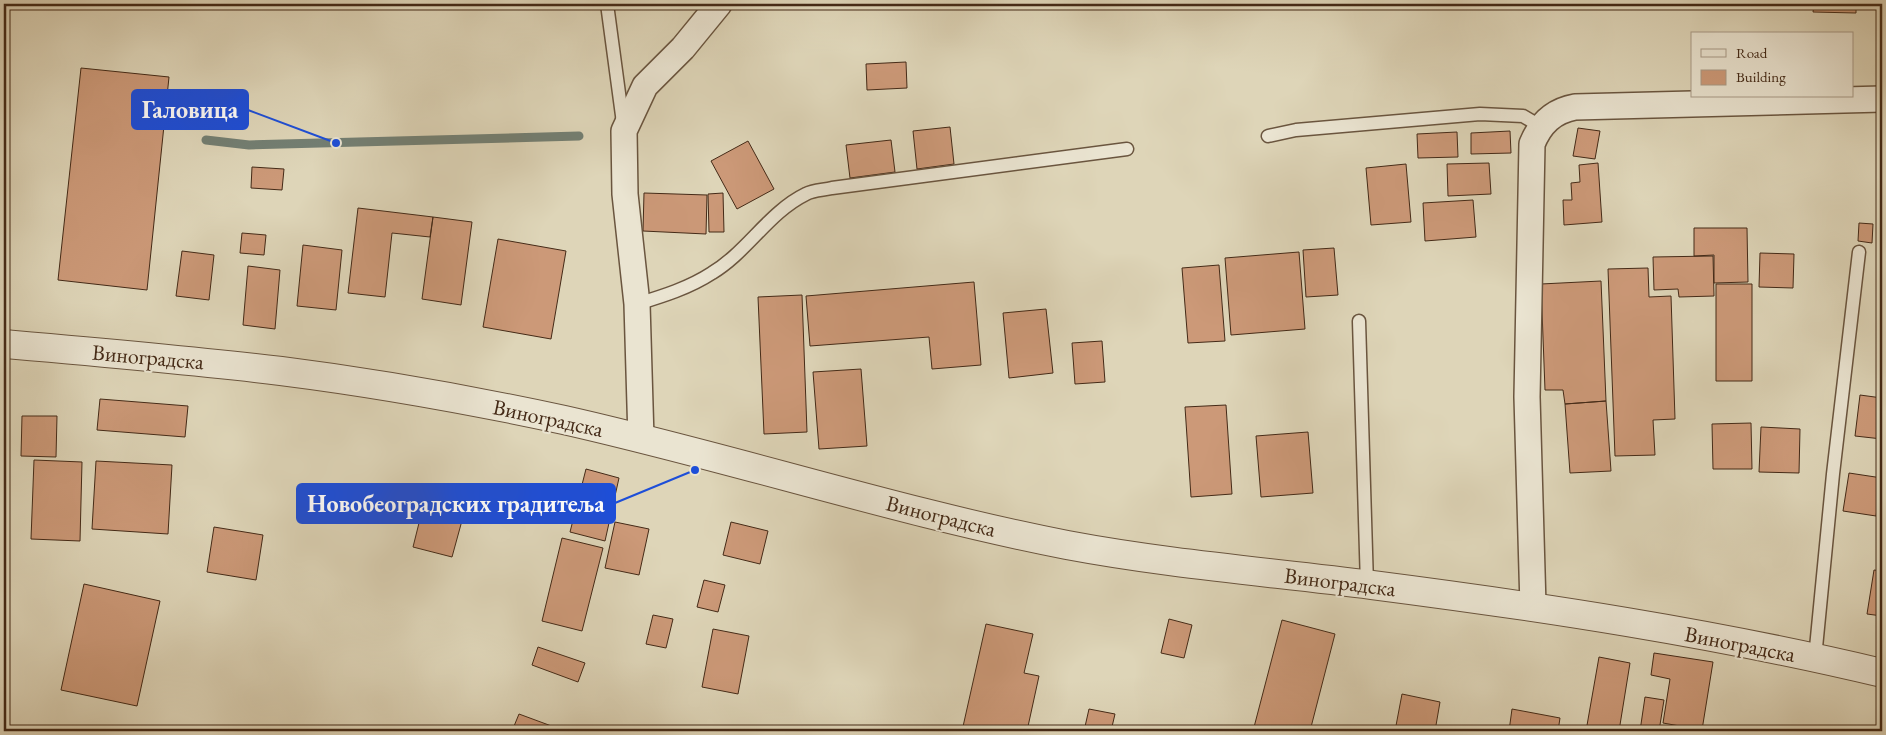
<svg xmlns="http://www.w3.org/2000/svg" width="1886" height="735" font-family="'EB Garamond',serif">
<rect width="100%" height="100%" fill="#ded5b8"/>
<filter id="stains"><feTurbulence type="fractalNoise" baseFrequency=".004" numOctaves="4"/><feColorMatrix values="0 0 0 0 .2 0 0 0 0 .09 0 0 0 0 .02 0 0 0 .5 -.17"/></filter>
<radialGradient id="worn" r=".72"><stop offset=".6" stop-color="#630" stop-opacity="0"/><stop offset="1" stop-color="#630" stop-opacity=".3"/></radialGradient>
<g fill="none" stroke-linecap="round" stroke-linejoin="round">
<path stroke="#737f73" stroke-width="9" d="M206,140L249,145L579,136"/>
</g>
<path fill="#cc9978" stroke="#442a17" d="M1814,4H1856V13L1813,12Z
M1881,30H1882V75H1879Z
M906,62L907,88L867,90L866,64Z
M81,68L169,77L147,290L58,280Z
M950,127L954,164L917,169L913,131Z
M1578,128L1600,131L1595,159L1573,156Z
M1510,131L1511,153L1471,154V133Z
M1457,132L1458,157L1418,158L1417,134Z
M891,140L895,172L850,178L846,145Z
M748,141L774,189L737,209L711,161Z
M1489,163L1491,194L1448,196L1447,164Z
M1598,163L1602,222L1564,225L1563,200H1572L1571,183L1580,182L1579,165Z
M1406,164L1411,222L1371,225L1366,168Z
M252,167L284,169L282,190L251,188Z
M644,193L707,195L706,234L643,231Z
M723,193L724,232H709L708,194Z
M1473,200L1476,237L1425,241L1423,203Z
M358,208L433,217L430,237L392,233L385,297L348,293Z
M433,217L472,222L461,305L422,299Z
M1859,223L1873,224L1872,243L1858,241Z
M1694,228H1747L1748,282L1714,283V255L1694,256Z
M242,233L266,235L264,255L240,253Z
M498,239L566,251L551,339L483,327Z
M303,245L342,250L336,310L297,306Z
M1334,248L1338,295L1306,297L1303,250Z
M182,251L214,255L209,300L176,296Z
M1299,252L1305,329L1231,335L1225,258Z
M1760,253L1794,254L1793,288L1759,287Z
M1713,256L1714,296L1679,297L1678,289L1654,290L1653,257Z
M1219,265L1225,341L1188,343L1182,268Z
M248,266L280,270L275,329L243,325Z
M1648,268L1649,297L1671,296L1675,419L1653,420L1655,455L1615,456L1608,269Z
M1601,281L1606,401L1565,404L1563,390H1545L1541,284Z
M974,282L981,365L932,369L929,337L810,346L806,296Z
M1716,284H1752V381H1716Z
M802,295L807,432L764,434L758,297Z
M1046,309L1053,373L1009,378L1003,313Z
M1102,341L1105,382L1075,384L1072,343Z
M861,369L867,446L819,449L813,372Z
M4,389H8L7,413H4Z
M1860,395L1882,398V439L1855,436Z
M100,399L188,406L185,437L97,430Z
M1606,401L1611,471L1570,473L1565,404Z
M1226,405L1232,494L1191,497L1185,407Z
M22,416H57L56,457L21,456Z
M1751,423L1752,469H1713L1712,424Z
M1761,427L1800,429L1799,473L1759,472Z
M1308,432L1313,493L1261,497L1256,436Z
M34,460L82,462L80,541L31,539Z
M96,461L172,465L168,534L92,529Z
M4,462H8L6,515L4,514Z
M586,469L619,478L605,541L570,532Z
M1849,473L1882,478L1876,516L1843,511Z
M426,495L466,506L452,557L413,547Z
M615,522L649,529L639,575L605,568Z
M731,522L768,531L760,564L723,555Z
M214,527L263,535L256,580L207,572Z
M562,538L603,548L582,631L542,621Z
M1874,570L1882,571V616L1867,614Z
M704,580L725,585L718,612L697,607Z
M84,584L160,601L137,706L61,690Z
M653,615L673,619L666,648L646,644Z
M1169,619L1192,625L1184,658L1161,653Z
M1282,620L1335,634L1310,731H1253Z
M986,624L1033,634L1024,673L1039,676L1027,731H962Z
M713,629L749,636L738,694L702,687Z
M538,647L585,663L578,682L532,665Z
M1654,653L1713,662L1702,730L1663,723L1670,679L1651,675Z
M1599,657L1630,663L1619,731H1586Z
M1402,694L1440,702L1435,731H1395Z
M1645,697L1664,700L1659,731H1640Z
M1089,709L1115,714L1111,731H1084Z
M1512,709L1560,718L1558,731H1509Z
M519,714L565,731H512Z
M1665,726L1694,731H1665Z"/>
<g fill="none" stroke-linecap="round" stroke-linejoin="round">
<defs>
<path id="service" d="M607,4L623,123
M1268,136L1296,130L1480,114L1523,116L1540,126
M637,304C663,296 689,288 712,273C747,252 769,212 806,194C813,190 824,190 832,188L1127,149
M1359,321L1367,585
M1815,658L1833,474L1859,252"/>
<path id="minor" d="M641,439L637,304L625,194L624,131L645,86L683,48L719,4
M1533,606L1527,397L1532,144C1540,124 1553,111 1575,107L1882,99"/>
<path id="tertiary" d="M4,344C96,352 189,360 281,371C376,383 471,400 564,420C733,458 898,512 1067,545C1168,564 1270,572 1372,585C1543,607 1714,633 1882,673"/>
</defs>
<use href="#service" stroke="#6a553f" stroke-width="15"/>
<use href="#minor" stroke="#6a553f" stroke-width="28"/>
<use href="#tertiary" stroke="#6a553f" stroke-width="30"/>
<use href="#service" stroke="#eae4d1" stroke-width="12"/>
<use href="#minor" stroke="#eae4d1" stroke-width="25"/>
<use href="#tertiary" stroke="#eae4d1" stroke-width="28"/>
</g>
<g text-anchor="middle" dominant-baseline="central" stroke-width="4" stroke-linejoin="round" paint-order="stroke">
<g font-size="22" fill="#442a17" stroke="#eae4d1">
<text transform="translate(148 357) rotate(5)">Виноградска</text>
<text transform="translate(548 418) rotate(12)">Виноградска</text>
<text transform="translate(941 516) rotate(14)">Виноградска</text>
<text transform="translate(1340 582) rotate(7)">Виноградска</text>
<text transform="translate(1740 644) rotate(11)">Виноградска</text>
</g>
</g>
<path fill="none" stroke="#1d4ed8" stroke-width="2" d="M336 143L248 110M695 470L615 503"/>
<g fill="#1d4ed8" stroke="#eae4d1" stroke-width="2">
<circle cx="336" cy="143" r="5"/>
<circle cx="695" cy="470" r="5"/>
</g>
<g fill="#1d4ed8" stroke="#1d4ed8" stroke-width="2">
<rect x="132" y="90" width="116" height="39" rx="5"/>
<rect x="297" y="484" width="318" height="39" rx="5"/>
</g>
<g font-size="24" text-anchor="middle" font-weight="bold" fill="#fff">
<text x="190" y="118">Галовица</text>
<text x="456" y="512">Новобеоградских градитеља</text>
</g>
<rect width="1886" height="735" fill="none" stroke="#ded5b8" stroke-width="20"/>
<rect x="5" y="5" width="1876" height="725" fill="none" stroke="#442a17" stroke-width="2.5"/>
<rect x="10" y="10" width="1866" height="715" fill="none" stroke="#442a17"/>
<rect x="1691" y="32" width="162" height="65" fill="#eae4d1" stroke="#a89a87"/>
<rect x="1701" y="49" width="25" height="8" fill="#eae4d1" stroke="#a89a87"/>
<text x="1736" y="58" font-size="15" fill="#442a17">Road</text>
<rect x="1701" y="70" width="25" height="15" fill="#cc9978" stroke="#a89a87"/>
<text x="1736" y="82" font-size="15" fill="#442a17">Building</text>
<rect width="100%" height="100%" filter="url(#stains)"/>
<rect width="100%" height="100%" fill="url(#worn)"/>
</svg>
